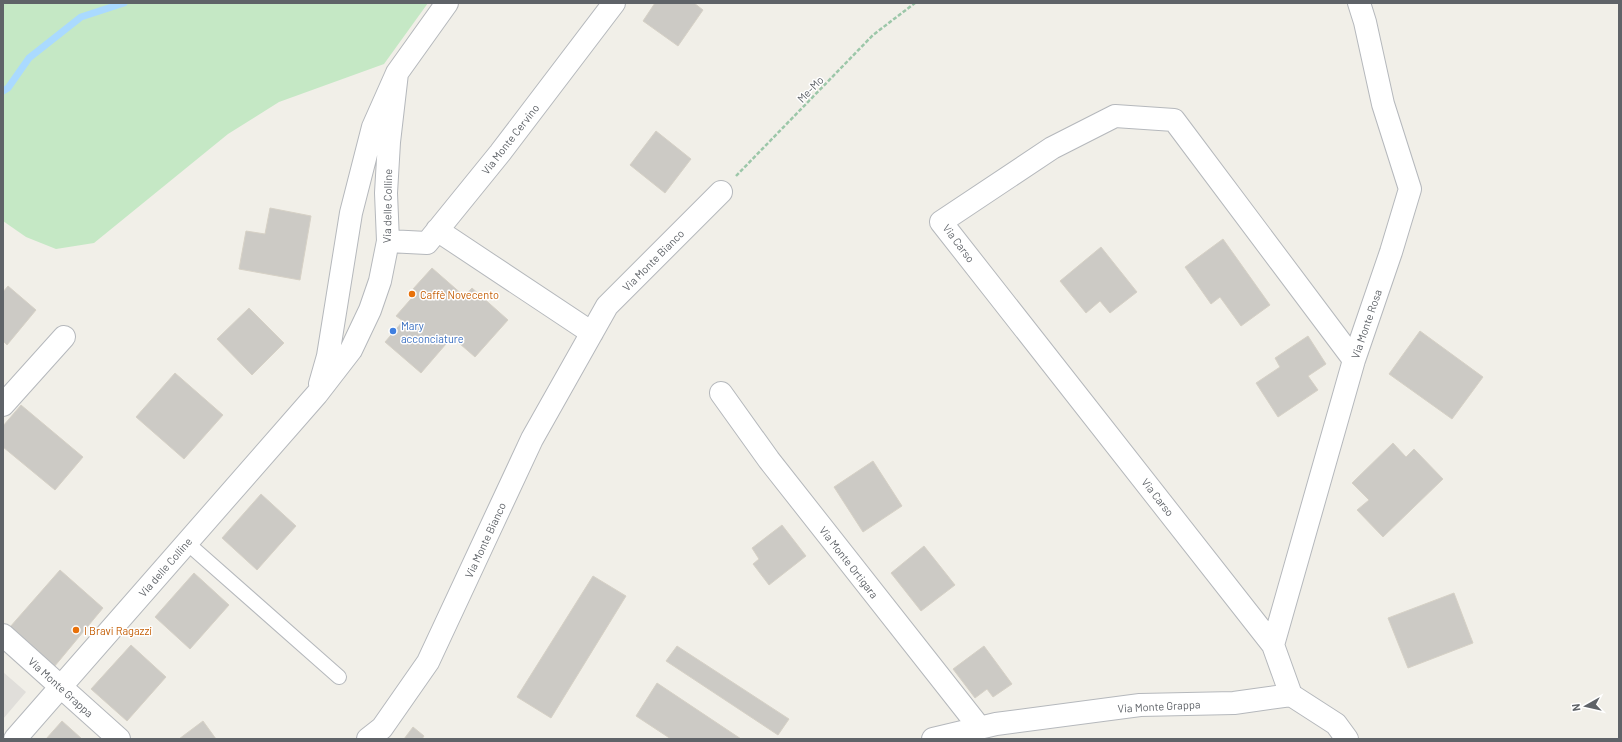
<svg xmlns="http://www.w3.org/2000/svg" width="1622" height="742" font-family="Barlow,sans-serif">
<rect width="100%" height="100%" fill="#f1efe8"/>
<path fill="#e0deda" d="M3,672L26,692L3,719Z"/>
<path fill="#c5e8c5" d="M3,3H428L384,64L279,102L228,134L94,243L56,249L26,237L3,221Z"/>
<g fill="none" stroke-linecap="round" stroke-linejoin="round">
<path stroke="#aadaff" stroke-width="7" d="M3,91L8,88L29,58L81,17L124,3"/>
</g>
<path fill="#cccac5" stroke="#d6d1c6" d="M655,3H694L703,10L678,46L643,21Z
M656,131L691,159L665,193L630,165Z
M270,208L311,216L300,280L239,269L246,231L265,234Z
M1223,239L1270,305L1241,326L1220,297L1211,304L1185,267Z
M1101,247L1137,292L1110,313L1100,301L1086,313L1060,281Z
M432,268L464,296L472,288L508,320L475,357L452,337L421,373L385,342L403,321L396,316L417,292L413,289Z
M8,286L36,310L7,345L3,341V292Z
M249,308L284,343L252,375L217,339Z
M1420,331L1483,377L1452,419L1389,374Z
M1308,336L1326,364L1308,376L1318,390L1278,417L1256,383L1280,367L1275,358Z
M175,373L223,415L184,459L136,417Z
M21,405L83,457L55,490L3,447V426Z
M1393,443L1406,457L1414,449L1443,479L1383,537L1357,510L1369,500L1352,483Z
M873,461L902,506L863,532L834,487Z
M261,494L296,526L257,570L222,538Z
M782,525L806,556L769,585L753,564L759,559L752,548Z
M924,546L955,585L921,611L891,573Z
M60,570L103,608L54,667L10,627Z
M194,573L229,605L190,649L155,617Z
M593,576L626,596L551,718L517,697Z
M1454,593L1473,643L1408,668L1388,618Z
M131,645L166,677L127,721L91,689Z
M677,646L789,719L778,735L666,661Z
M984,646L1012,684L993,697L987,689L975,698L953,669Z
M657,683L741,739H671L636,716Z
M62,721L82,739H46Z
M203,721L216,739H179Z
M413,727L424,736L422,739H404Z"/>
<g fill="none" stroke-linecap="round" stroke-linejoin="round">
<defs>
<path id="lane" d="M186,542L339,677"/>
<path id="street" d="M437,230L592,333
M388,241L427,243L500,153L614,3
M320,384L328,356L351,213L373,127L397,73L447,3
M721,393L769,460L980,728
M3,405L64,337
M3,635L119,739
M1273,645L1354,360L1391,252L1410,189L1383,104L1365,22L1359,3
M1291,695L1273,645L941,222L1052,148L1115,116L1174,120L1354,360
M15,739L317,394L351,350L370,310L380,281L388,241L386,193L389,142L397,73
M368,739L382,728L428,662L532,439L607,306L721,192
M933,739L996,724L1140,705L1234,703L1291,695L1336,724L1347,739"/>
</defs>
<use href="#lane" stroke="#b5b8bc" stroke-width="16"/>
<use href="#street" stroke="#b5b8bc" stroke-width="24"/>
<path stroke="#9cc7a9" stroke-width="2.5" stroke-dasharray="4 2" stroke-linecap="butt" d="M736,176L873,35L915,3"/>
<use href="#lane" stroke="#fff" stroke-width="14"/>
<use href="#street" stroke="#fff" stroke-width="22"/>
</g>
<g fill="#e8710a" stroke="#fff" stroke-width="1.5">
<circle cx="412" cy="294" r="4"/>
<circle cx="76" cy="630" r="4"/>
</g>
<circle fill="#3f7fe0" stroke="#fff" stroke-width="1.5" cx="393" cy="331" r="4"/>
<g text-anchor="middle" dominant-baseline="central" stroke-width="3" stroke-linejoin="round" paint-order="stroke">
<g font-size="11" fill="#5f6368" stroke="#fff">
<text transform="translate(810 89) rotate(-46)">Me-Mo</text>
<text transform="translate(510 139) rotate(-52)">Via Monte Cervino</text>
<text transform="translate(387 206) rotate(-89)">Via delle Colline</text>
<text transform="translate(959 243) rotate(53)">Via Carso</text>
<text transform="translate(653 260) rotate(-45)">Via Monte Bianco</text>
<text transform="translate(1366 324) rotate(-71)">Via Monte Rosa</text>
<text transform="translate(1158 497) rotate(52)">Via Carso</text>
<text transform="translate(485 540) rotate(-65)">Via Monte Bianco</text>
<text transform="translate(849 562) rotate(52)">Via Monte Ortigara</text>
<text transform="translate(165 567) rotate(-49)">Via delle Colline</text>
<text transform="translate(61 687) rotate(42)">Via Monte Grappa</text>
<text transform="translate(1159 706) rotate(-3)">Via Monte Grappa</text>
</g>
<g font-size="11" fill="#c56008" stroke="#fff" text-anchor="start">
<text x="420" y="294">Caffè Novecento</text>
<text x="84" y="630">I Bravi Ragazzi</text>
</g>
<g font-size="11" fill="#366cbe" stroke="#fff" text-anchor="start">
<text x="401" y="325">Mary<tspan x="401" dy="13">acconciature</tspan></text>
</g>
</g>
<rect width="1622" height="742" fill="none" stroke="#5f6368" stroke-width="8"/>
<g transform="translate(1586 706) rotate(262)" stroke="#ffffff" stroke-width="3" paint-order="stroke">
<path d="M0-3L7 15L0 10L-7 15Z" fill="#5f6368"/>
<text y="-6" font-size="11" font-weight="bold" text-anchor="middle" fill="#5f6368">N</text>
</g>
</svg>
